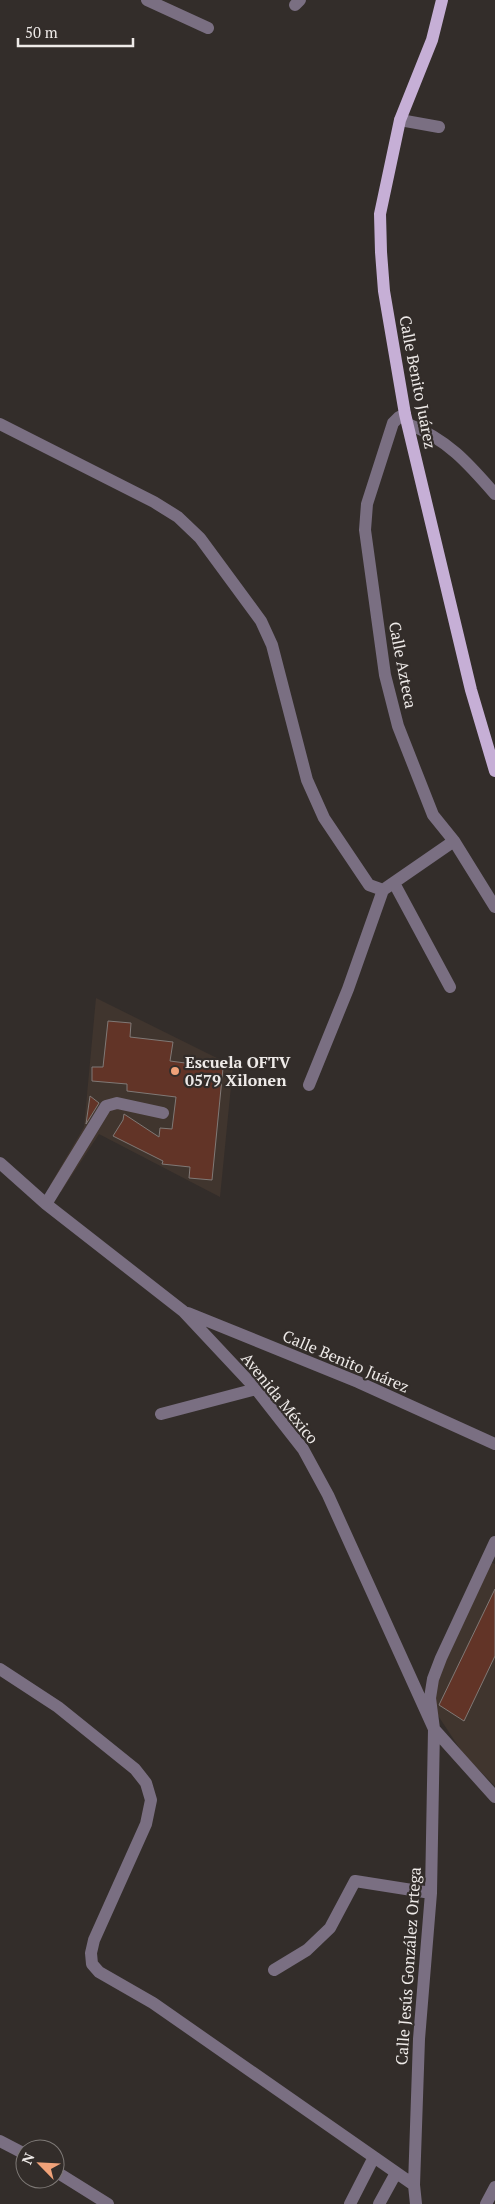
<svg xmlns="http://www.w3.org/2000/svg" width="495" height="2204" font-family="'PT Serif',serif">
<rect width="100%" height="100%" fill="#332d2a"/>
<path fill="#40352e" d="M96,998L233,1066L220,1197L99,1134L61,1192L50,1185L84,1127Z
M488,1561L495,1564V1786L464,1755L437,1714L433,1679Z"/>
<path fill="#623427" stroke="#807976" d="M108,1021L131,1023L130,1037L173,1042L170,1061L223,1068L212,1180L189,1178L190,1167L162,1164L163,1161L113,1136L123,1120L124,1114L159,1137L160,1128L172,1129L176,1097L127,1091V1084L92,1081V1067H103Z
M90,1096L99,1103L86,1124Z
M495,1589V1656L464,1721L439,1705Z"/>
<g fill="none" stroke-linecap="round" stroke-linejoin="round">
<path stroke="#7a6f82" stroke-width="12" d="M147,0L208,28
M295,5L300,0
M400,120L439,127
M405,414L399,417L393,423L367,504L365,530L385,675L398,726L433,815L454,841L495,907
M0,424L154,502L178,517L200,538L261,621L272,645L307,780L324,818L369,885L383,890L454,841
M408,424C447,439 468,463 495,494
M394,883L450,987
M309,1085L348,989L383,890
M0,1163L46,1204L183,1311L256,1389L303,1449L328,1495L434,1729L495,1797
M46,1204L106,1106L117,1103L163,1113
M188,1313L358,1382L495,1444
M161,1414L256,1389
M0,1669L58,1707L135,1769L146,1783L151,1800L146,1824L94,1940L91,1953L92,1964L99,1972L153,2003L414,2185
M274,1970L307,1950L330,1928L355,1881L431,1893
M0,2141L25,2154
M55,2171L108,2204
M350,2204L374,2157
M379,2204L396,2173
M416,2204L414,2185L419,2039L431,1893L434,1729L430,1698L433,1679L441,1658L495,1542
M486,2204L495,2187"/>
<path stroke="#c6afd6" stroke-width="12" d="M442,0L432,40L400,120L380,214L381,252L384,291L405,414L471,690L495,771"/>
</g>
<circle fill="#f0a279" stroke="#332d2a" stroke-width="2" cx="175" cy="1071" r="5"/>
<g text-anchor="middle" dominant-baseline="central" stroke-width="4.5" stroke-linejoin="round" paint-order="stroke">
<g font-size="16" fill="#eeeae8" stroke="#332d2a">
<text transform="translate(418 382) rotate(79)">Calle Benito Juárez</text>
<text transform="translate(403 665) rotate(79)">Calle Azteca</text>
<text transform="translate(346 1361) rotate(23)">Calle Benito Juárez</text>
<text transform="translate(280 1398) rotate(51)">Avenida México</text>
<text transform="translate(408 1966) rotate(-86)">Calle Jesús González Ortega</text>
</g>
<g font-size="16" font-weight="bold" fill="#eeeae8" stroke="#332d2a" text-anchor="start">
<text x="185" y="1062">Escuela OFTV<tspan x="185" dy="18">0579 Xilonen</tspan></text>
</g>
</g>
<g transform="translate(40 2164) rotate(294)"><circle r="24" fill="#332d2a" stroke="#7e7976"/>
<path d="M0-4L9 19L0 12L-9 19Z" fill="#f0a279"/>
<text y="-8" font-size="14" font-weight="bold" text-anchor="middle" fill="#eeeae8">N</text>
</g>
<path d="M18 38v8h115v-8" fill="none" stroke="#eeeae8" stroke-width="2.5"/>
<text x="25" y="38" font-size="15" fill="#eeeae8" stroke="#332d2a" stroke-width="4" paint-order="stroke">50 m</text>
</svg>
